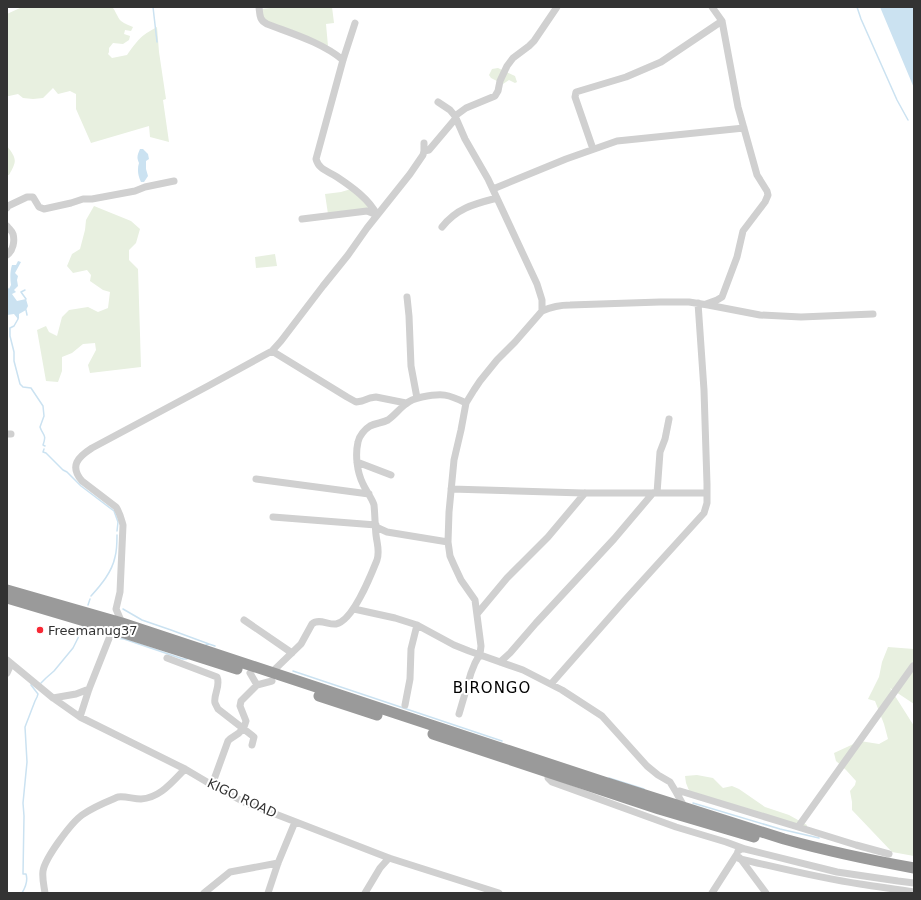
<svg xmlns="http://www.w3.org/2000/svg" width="921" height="900" font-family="'DejaVu Sans',sans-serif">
<rect width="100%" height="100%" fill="#fff"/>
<path fill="#e8f0e0" d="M22,7H112C116,11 117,17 121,21C125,24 129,25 133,27L131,31L125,30L124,34L130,36L129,40L123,44L113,43L109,48V52L108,54L112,58L127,55C138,40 140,36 157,27L159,52L166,99L163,100L169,142L150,137L149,126L91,143L76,109V94L70,91L58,94L53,88L43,98L33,99L23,98L18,94L9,96H7V14Z
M280,7H332L334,23L326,24L328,46L263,20L261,9Z
M498,68L515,76L517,82L515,83L509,80L503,84L491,78L489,75L492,69Z
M7,146C17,159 17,161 9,175H7Z
M351,189L373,209L328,214L325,194L341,192Z
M94,206L131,221L140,229L136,243L129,250V260L138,269L141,367L90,373L88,365L96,350L95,343L83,344L72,353L62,357V371L58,382L46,381L37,330L46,326L49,332L57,336L62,317L69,310L88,307L98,312L108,308L110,292L103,290L90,281L91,275L87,270L73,273L67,266L72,254L80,249L85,230L86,220Z
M275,254L277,266L256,268L255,257Z
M888,647L914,649V704L890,688L914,726V856L892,852L852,810V802L850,791L855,785L856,781L846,770L836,761L834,753L860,741L879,744L888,739L884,724L875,701L868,699L879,677L882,662Z
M697,775L713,778L723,788L732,786L739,789L765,807L789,815L807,825L806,829L690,793L686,783L685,776Z"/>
<path fill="#cbe2f1" d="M880,7H914V88Z
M140,149H143L148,154L149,159L146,161V169L148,176L144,182H141C138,176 137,169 139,163C136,157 138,154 140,149Z
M18,261L21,262L15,273L18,276L17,280L18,286L14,290L16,292L12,294L17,301L26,299L28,306L26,310L19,314V318L18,319L14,314L7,315V286L9,289L11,285C10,279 10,271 12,265H16Z"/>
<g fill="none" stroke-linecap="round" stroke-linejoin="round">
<path stroke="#cbe2f1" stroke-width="1.5" d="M153,7L157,42
M857,7L861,19L897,100L908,120
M25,290L21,292L26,299
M26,310L27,315
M18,318V319L14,326L10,328V336L14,352V361L20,384L23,387L31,388L43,406L44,416L40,427C43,436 47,434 43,445L45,446
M44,449L43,452L46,453L63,470L67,472L81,486L114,511L118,522L117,531
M91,596C101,585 112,572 115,557C117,550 117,542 117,535
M88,605L90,599
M123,609L142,620L171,630L209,644
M116,638L124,639L183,659H187
M206,645L209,644L215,646
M293,671L502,741
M41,683L46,678L54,671L73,648L78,638L83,626
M609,778L644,789
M693,803L780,829L819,838
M22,893C25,888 28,880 26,874H23L24,816L23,803L27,762L25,727L35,701L37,697L38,694L31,685L32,683"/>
<path stroke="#d0d0d0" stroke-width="7" d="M259,7C260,15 259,20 267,24C293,34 321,42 343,60
M355,23L343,60L316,159C319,170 328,171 337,177C352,187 369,199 377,215
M438,102L450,110L455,116L465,139L488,179L537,284L542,300V311
M455,116L466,108L495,96L498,91L500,81L507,66L513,58L529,46L534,41L557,7
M593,149L575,97L576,92L626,77L661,62L722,21
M424,151L429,150L456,118
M493,189L566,159L617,141L744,128
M7,208L8,206L27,197H33L39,207L44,209L71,203L83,199H92L135,191L145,187L174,181
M302,219L367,211L377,215
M7,226C9,229 12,231 13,234C15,241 13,251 7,255
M442,227C457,208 474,204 497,198
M407,297L409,316L411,366L417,398
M706,304L717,300L722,297L737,257L743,231L765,202L768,195L767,191L757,175L738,107L722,21L712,7
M272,351L347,397L356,402L362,401L370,398L376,397L406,403
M7,434H11
M357,462L391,475
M256,479L369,494
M451,489L583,493H707
M657,493L660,452L665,439L669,419
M273,517L376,525
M376,527L387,532L448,542
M354,609L395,618L417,625L454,645L469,651L523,670L562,690L602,716L647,766L658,775L670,782L676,792L685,808
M477,614L507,578L548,537L585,493
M244,620L292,653
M122,623L116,609L120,592L123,525C121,518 120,513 116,507L82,481C69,466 78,457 92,448L208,386L272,351L281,341L323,286L348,255L367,228L410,174L423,155L424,151V143
M167,658L217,677C221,686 213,695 215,703C216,705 217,707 218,709L254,737L252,745
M7,660L53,698L80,717L185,769L212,785L244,802L389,858L499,893
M500,662L510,653L536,623L614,539L653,493
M7,673L11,664
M250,673L257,685
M271,673L301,644L312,624C319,618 328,625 336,624C353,621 371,575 377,560C380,551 377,544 376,535C375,525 375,515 374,505C372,498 366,491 363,484C357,472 355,455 358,442C359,436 365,429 370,426C376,423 382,423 388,420C395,415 399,409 406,404C410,400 417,398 422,397C442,393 448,394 466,403
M551,684L625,600L704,513L707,503V484L704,390L698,303
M53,698L76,694L89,689
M405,705L410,679L411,649L417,625
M459,714L471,673L475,663L480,654L481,646L475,600L461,580L454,565L450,556L448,542L449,512L454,460L461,430L466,403L474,390L480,381L497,360L515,342L542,311C551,307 560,305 570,305L660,302H689L708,305L760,315L801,317L873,314
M80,717L89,689L110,636L118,631
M549,773L548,778L552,782L676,827L726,842L745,849
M212,785L228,741L230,739L239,733L244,727L246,721L240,706L241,701L257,685L272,681
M676,792L680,791L798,827
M889,854L856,845L798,827L913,666
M740,858L766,893
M740,859C780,868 819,878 860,884C878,887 896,889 914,892
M45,893C44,886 42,879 43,871C45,858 71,823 82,815C93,807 106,802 118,797C126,796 133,799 141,799C160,798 172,782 185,769
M204,893L230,872L278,863
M268,893L278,863L295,822
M365,893L380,868L389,858
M712,893L737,854L738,851L741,849H745L837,872L898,881L914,883"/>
<path stroke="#9a9a9a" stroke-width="11" d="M7,590L122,623L604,782L784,839C827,851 870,860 914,868
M7,598L118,631L237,669
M319,696L377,715
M433,734L659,809L754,837"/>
</g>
<circle fill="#f72834" stroke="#fff" stroke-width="1.5" cx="40" cy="630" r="4"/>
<g text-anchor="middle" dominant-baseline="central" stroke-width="4" stroke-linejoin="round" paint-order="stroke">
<g font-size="13" fill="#333" stroke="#fff" text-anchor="start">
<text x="48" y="630">Freemanug37</text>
</g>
<g font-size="13" fill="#333" stroke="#fff">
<text transform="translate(242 798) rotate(25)">KIGO ROAD</text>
</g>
<g font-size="15" letter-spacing="1" fill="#000" stroke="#fff">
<text x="492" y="688">BIRONGO</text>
</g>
</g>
<rect width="921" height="900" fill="none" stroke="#333333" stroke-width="16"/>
</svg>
